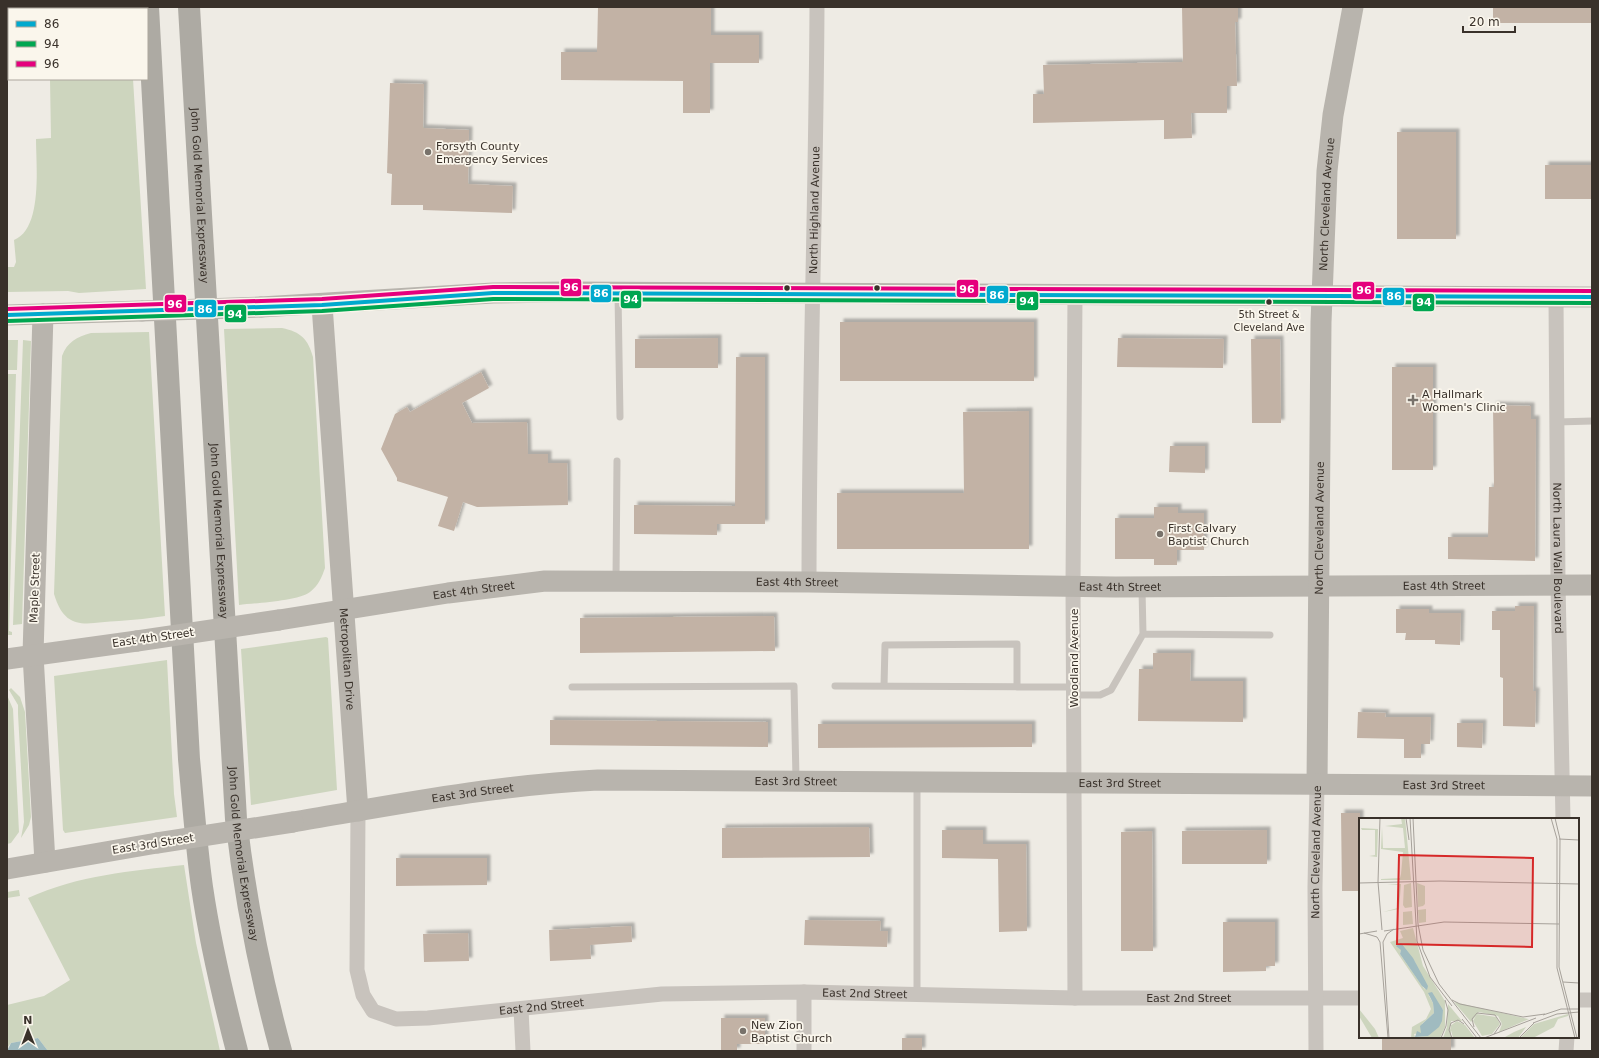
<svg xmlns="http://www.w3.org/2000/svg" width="1599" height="1058" font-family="'DejaVu Sans',sans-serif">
<defs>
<filter id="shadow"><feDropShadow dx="3.5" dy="-3.5" stdDeviation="1" flood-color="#0004"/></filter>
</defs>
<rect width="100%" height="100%" fill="#eeebe4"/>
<path fill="#cdd5be" d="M49,7H128V9H49Z
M50,79H133L146,289L79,293L68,291L7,292V267H14L16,262L14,240C43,229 36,165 36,139L51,138Z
M282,328C301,332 308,339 313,357L325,568C322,577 318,586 310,592C298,601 256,603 239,605L224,329Z
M149,332L165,616C150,618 135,620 119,621C88,622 66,634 54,594L62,356C67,342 77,337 91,333Z
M7,340H18L17,370H7Z
M23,340L31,341L22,624L13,625Z
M7,374H16L9,631L12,632V635H7Z
M326,637L328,638L337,790L251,805L241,649Z
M167,660L174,794L177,817L65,833L63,830L54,676Z
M11,688L20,697L25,712L31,817L29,825L21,838L24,822L18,714V705L9,690Z
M7,695L13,709L19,832L11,843L7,844Z
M184,865L196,943L220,1051H48L38,1038L11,1043L7,1048V1005L44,996L70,980L28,898C79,875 131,871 184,865Z
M19,890L20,896L7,898V892Z"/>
<path fill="#a0bbc0" d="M38,1038L48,1051H7L11,1043Z"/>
<path fill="#c2b2a5" filter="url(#shadow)" d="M598,7H711V35H759V63H710V113H683V81L561,80V52H597Z
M1182,7H1238V22H1235L1237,86H1227V113H1191L1192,138L1164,139V120L1033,123V94H1044L1043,65L1183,62Z
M1493,7H1592V23H1493Z
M390,83L424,84L423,128L469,130L468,184L513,186L512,213L423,210V205H391L392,174L387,173Z
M1397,132H1456V239H1397Z
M1545,165H1592V199H1545Z
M840,322H1034V381H840Z
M718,338V368H635V339Z
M1118,338L1224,339L1223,368L1117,367Z
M1251,339H1280L1281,423H1252Z
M736,357H765V524H717V535L634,534V505L735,506Z
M1392,367H1433V470H1392Z
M481,372L489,388L462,403L472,423L527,422L528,454H548V463H567L568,505L477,507L463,502L454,531L438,526L448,497L397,481V478L381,449L395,414L407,407L410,412Z
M1493,405L1531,406V419H1536L1535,561L1448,559V537H1488L1489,487H1494Z
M1029,411V549H837V493H964L963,412Z
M1170,446H1205V473L1169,472Z
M1154,507H1178V513H1204V550H1177V565H1154V559H1115V518H1154Z
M1515,606H1534L1533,691H1536L1535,727L1503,726V678L1500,677V630H1492V611H1515Z
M1396,609H1429V613H1461L1460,645L1435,644V640H1405L1406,633H1396Z
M774,616L775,651L580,653V618Z
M1153,653H1191L1190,681H1243V722L1138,721L1139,669H1153Z
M1358,712L1386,713L1385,717H1431L1430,744H1421V758H1404V739L1357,738Z
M550,720L768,722V747L550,745Z
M1457,723H1483L1482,748L1457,747Z
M818,724H1032V747L818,748Z
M1341,813H1360V891H1342Z
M869,827L870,857L722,858V828Z
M942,830H983V844H1026L1027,931L999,932L998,859L942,858Z
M1267,830V864H1182V831Z
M1152,831L1153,951H1121V832Z
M396,858H487V885L396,886Z
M805,920L881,921L880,931H888L887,947L804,945Z
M1223,922H1275V966H1266V971L1223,972Z
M631,926L632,942L590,945L591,959L550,961L549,930Z
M468,933L469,961L424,962L423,934Z
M721,1018H765V1044H737V1051H721Z
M1382,1037H1451V1051H1382Z
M902,1038H922V1051H902Z"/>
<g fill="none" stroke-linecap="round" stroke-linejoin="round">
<path stroke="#c8c3bd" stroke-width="7" d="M618,294L620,417
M1557,422L1592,421
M616,580L617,461
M1143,634L1270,635
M835,686L1074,687
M884,686L885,645L1017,644V687
M572,687L794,686L796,779
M1074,695H1100L1111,690L1143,634L1142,589
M917,994V783"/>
<g stroke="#c8c3bd" stroke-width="15">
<path id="s1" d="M1556,298L1558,585L1563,819"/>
<path id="s2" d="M809,582C809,390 816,199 817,7"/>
<path id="s3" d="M358,811L357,970L363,995L373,1011L396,1019L428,1018L662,994L804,992L1075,998H1360"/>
<path d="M1075,998L1073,586L1075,295"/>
<path d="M1578,1000H1592"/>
<path d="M521,1009L523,1051"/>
<path d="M804,1051V992"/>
<path id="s4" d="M1316,1051L1315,887L1317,785"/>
<path d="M1566,1051L1567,1037"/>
</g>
<g stroke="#b8b4ad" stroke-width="21">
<path id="s5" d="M322,305L358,811"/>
<path d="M261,307L493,293L567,292L1592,297"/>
<path d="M43,314L33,655L45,862"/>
<path d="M7,315L142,311"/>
<path id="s6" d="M279,620L448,593L545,581L809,582L1115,587L1592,585"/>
<path d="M7,659L137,641"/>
<path id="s7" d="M1317,785L1321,322L1327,171L1333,115L1353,7"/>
<path id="s8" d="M293,822C394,805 496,785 598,780L1592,786"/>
<path d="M7,869L157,843"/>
</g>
<g stroke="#adaaa3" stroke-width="22">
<path d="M148,7L189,759C193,801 196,844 202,887C210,942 223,997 237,1051"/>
<path id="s9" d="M189,7L236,819C245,898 260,974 281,1051"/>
</g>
<path stroke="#b8b4ad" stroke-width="21" d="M142,311L261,307
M137,641L279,620
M157,843L293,822"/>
<defs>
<path id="bus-1" d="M7,315L322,305L493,293L1592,297"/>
<path id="bus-2" d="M7,321L322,311L493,299L1592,303"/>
<path id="bus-3" d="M7,309L322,299L493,287L1592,291"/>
</defs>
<use href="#bus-1" stroke="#faf6ec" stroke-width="7"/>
<use href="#bus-2" stroke="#faf6ec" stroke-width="7"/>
<use href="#bus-3" stroke="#faf6ec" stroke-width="7"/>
<use href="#bus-1" stroke="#00a9ce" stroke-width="4"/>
<use href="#bus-2" stroke="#00a651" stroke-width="4"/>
<use href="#bus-3" stroke="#e5007d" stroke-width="4"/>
</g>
<g fill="#78726b" stroke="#faf6ec" stroke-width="1.5">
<circle cx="428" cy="152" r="4"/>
<path d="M1411 394h4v4h4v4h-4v4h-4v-4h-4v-4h4z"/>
<circle cx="1160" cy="534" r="4"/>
<circle cx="743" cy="1031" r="4"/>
</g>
<g fill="#39312a" stroke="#faf6ec" stroke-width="1.5">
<circle cx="787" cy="288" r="3.5"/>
<circle cx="877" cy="288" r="3.5"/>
<circle cx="1269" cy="302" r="3.5"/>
</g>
<g text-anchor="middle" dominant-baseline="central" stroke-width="3.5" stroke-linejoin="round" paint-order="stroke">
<g font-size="10" fill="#39312a" stroke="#faf6ec">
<text x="1269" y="314">5th Street &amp;<tspan x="1269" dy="13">Cleveland Ave</tspan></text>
</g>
<g font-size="11" fill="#39312a" stroke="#faf6ec" text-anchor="start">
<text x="436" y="146">Forsyth County<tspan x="436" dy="13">Emergency Services</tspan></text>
<text x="1422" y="394">A Hallmark<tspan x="1422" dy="13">Women's Clinic</tspan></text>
<text x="1168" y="528">First Calvary<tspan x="1168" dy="13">Baptist Church</tspan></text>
<text x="751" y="1025">New Zion<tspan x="751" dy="13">Baptist Church</tspan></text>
</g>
<g font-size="11" fill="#39312a" stroke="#faf6ec">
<text stroke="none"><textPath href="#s9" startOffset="189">John Gold Memorial Expressway</textPath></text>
<text stroke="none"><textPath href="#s7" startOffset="581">North Cleveland Avenue</textPath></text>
<text stroke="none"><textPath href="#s2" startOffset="372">North Highland Avenue</textPath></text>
<text stroke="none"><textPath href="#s7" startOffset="257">North Cleveland Avenue</textPath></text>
<text stroke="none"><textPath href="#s9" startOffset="525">John Gold Memorial Expressway</textPath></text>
<text stroke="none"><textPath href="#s1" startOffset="260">North Laura Wall Boulevard</textPath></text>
<text stroke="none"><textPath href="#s6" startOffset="521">East 4th Street</textPath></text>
<text stroke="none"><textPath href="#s6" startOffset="844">East 4th Street</textPath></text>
<text stroke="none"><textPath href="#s6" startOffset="1168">East 4th Street</textPath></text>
<text transform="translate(35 588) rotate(-88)">Maple Street</text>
<text stroke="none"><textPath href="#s6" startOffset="197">East 4th Street</textPath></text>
<text transform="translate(153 638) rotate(-8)">East 4th Street</text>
<text transform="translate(1074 658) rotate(-90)">Woodland Avenue</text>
<text stroke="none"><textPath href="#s5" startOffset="355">Metropolitan Drive</textPath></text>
<text stroke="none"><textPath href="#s8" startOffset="506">East 3rd Street</textPath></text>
<text stroke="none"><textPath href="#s8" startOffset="830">East 3rd Street</textPath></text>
<text stroke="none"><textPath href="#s8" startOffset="1154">East 3rd Street</textPath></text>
<text stroke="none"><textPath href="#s8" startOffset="182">East 3rd Street</textPath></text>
<text transform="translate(153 844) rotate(-9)">East 3rd Street</text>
<text stroke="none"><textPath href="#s4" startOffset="199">North Cleveland Avenue</textPath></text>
<text stroke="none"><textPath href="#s9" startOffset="849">John Gold Memorial Expressway</textPath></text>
<text stroke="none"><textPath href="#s3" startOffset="698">East 2nd Street</textPath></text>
<text stroke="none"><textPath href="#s3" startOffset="1022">East 2nd Street</textPath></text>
<text stroke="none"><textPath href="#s3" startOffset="374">East 2nd Street</textPath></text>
</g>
</g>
<g transform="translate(1359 818)">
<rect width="220" height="220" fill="#eeebe4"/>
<path d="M42,0H46L52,62H22V35V61L41,60L42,56L44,34L22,31L23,9L24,30H46L44,10L26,8L43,6ZM2,10L19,11L18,39L10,38L16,37V12H3ZM52,65L53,89L46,90L44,87L45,67ZM58,65L66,68V86L64,88L59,89ZM28,66H42L40,91L24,94L39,90L40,67ZM67,91V104L60,105L59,92ZM53,93L54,106L44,107V94ZM54,110L64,148L86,183V209L81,220H52L53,209L67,201L72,191L65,174L31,124L44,120L41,113ZM43,129L56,144L66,172L41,136ZM69,176L84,192L69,218L56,219L55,216L62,215L63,206L75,195L74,185ZM95,184L169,201H170L140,214L143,206L139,198L120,194L112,204ZM89,186L103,203H92V220H84L88,209ZM0,191L16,211L20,220H13L0,198ZM118,196L137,199L141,206L133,216L123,218L114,203ZM209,196V198L199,201L195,209L174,220H161L175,206ZM98,203L106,207L116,220H94L91,208ZM167,209L159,220L146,219L155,214Z" fill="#cdd5be" fill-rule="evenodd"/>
<path d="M42,125L54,140L69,168L68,172L63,168L41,136L42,132L37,128ZM73,174L84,192L83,203L80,209L69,218L56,219L58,213L62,215L61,208L75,195L74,185L69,175Z" fill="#a0bbc0"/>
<path fill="none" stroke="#a6a19a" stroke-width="1" d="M21,0L19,64L23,112M47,0L50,22M51,0L58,123L71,159L93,188M54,0L59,106L64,132L80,166L122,220M192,0L198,21V150L216,220M196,0L201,21L200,149L218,220M200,21L220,22M0,65L81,63L220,66M25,113L85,104L200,106M5,115L18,119L21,124L29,220M0,116L18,113M204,164L220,165M93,182L101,186L164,199L186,196M184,197L202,191H220M103,201L118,220M174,205L198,196L220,194M115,209L113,201L118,195L136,197L142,206L135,216M30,220L24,124L28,116L35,111M82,220L87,208L89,192L86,182M93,220L90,212L92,205L99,202L105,206M125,220L177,200M160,220L175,205"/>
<path fill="#d62828" fill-opacity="0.15" stroke="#d62828" stroke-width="2" d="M40,37L174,40L173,129L38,126Z"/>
<rect width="220" height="220" fill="none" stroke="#39312a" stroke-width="2"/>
</g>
<g stroke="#faf6ec" stroke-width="1.5">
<rect x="560" y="278" width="22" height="19" rx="4" fill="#e5007d"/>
<rect x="956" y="279" width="23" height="19" rx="4" fill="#e5007d"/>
<rect x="1352" y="281" width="23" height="19" rx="4" fill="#e5007d"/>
<rect x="590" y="284" width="22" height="19" rx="4" fill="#00a9ce"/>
<rect x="986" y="285" width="23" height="19" rx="4" fill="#00a9ce"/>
<rect x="1382" y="287" width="23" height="19" rx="4" fill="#00a9ce"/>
<rect x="620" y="290" width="22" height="19" rx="4" fill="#00a651"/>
<rect x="1016" y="291" width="23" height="20" rx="4" fill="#00a651"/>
<rect x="1412" y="293" width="23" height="19" rx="4" fill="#00a651"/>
<rect x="164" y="294" width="23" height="19" rx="4" fill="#e5007d"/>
<rect x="194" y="299" width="23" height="19" rx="4" fill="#00a9ce"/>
<rect x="224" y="304" width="23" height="19" rx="4" fill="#00a651"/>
</g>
<g font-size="11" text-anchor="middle" font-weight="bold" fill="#fff">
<text x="571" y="291">96</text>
<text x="967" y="293">96</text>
<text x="1364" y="294">96</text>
<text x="601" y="297">86</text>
<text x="997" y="299">86</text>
<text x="1394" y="300">86</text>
<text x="631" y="303">94</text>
<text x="1027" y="305">94</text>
<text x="1424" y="306">94</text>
<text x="175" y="308">96</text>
<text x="205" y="313">86</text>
<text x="235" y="318">94</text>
</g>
<rect width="1599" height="1058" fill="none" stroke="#39312a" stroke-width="16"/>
<rect x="8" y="8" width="140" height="72" fill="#faf6ec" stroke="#ada79e"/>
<rect x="16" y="21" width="20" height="6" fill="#00a9ce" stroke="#ada79e"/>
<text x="44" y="28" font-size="12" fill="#39312a">86</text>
<rect x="16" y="41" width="20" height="6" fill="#00a651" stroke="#ada79e"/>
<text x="44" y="48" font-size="12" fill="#39312a">94</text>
<rect x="16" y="61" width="20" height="6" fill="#e5007d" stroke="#ada79e"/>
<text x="44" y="68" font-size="12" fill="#39312a">96</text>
<g transform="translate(28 1030) rotate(359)" stroke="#faf6ec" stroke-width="3" paint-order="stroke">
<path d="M0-3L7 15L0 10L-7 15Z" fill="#39312a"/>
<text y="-6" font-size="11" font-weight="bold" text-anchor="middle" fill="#39312a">N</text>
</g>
<path d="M1463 26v6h52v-6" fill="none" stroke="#39312a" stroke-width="2"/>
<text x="1469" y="26" font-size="12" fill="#39312a" stroke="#faf6ec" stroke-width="3" paint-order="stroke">20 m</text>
</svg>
